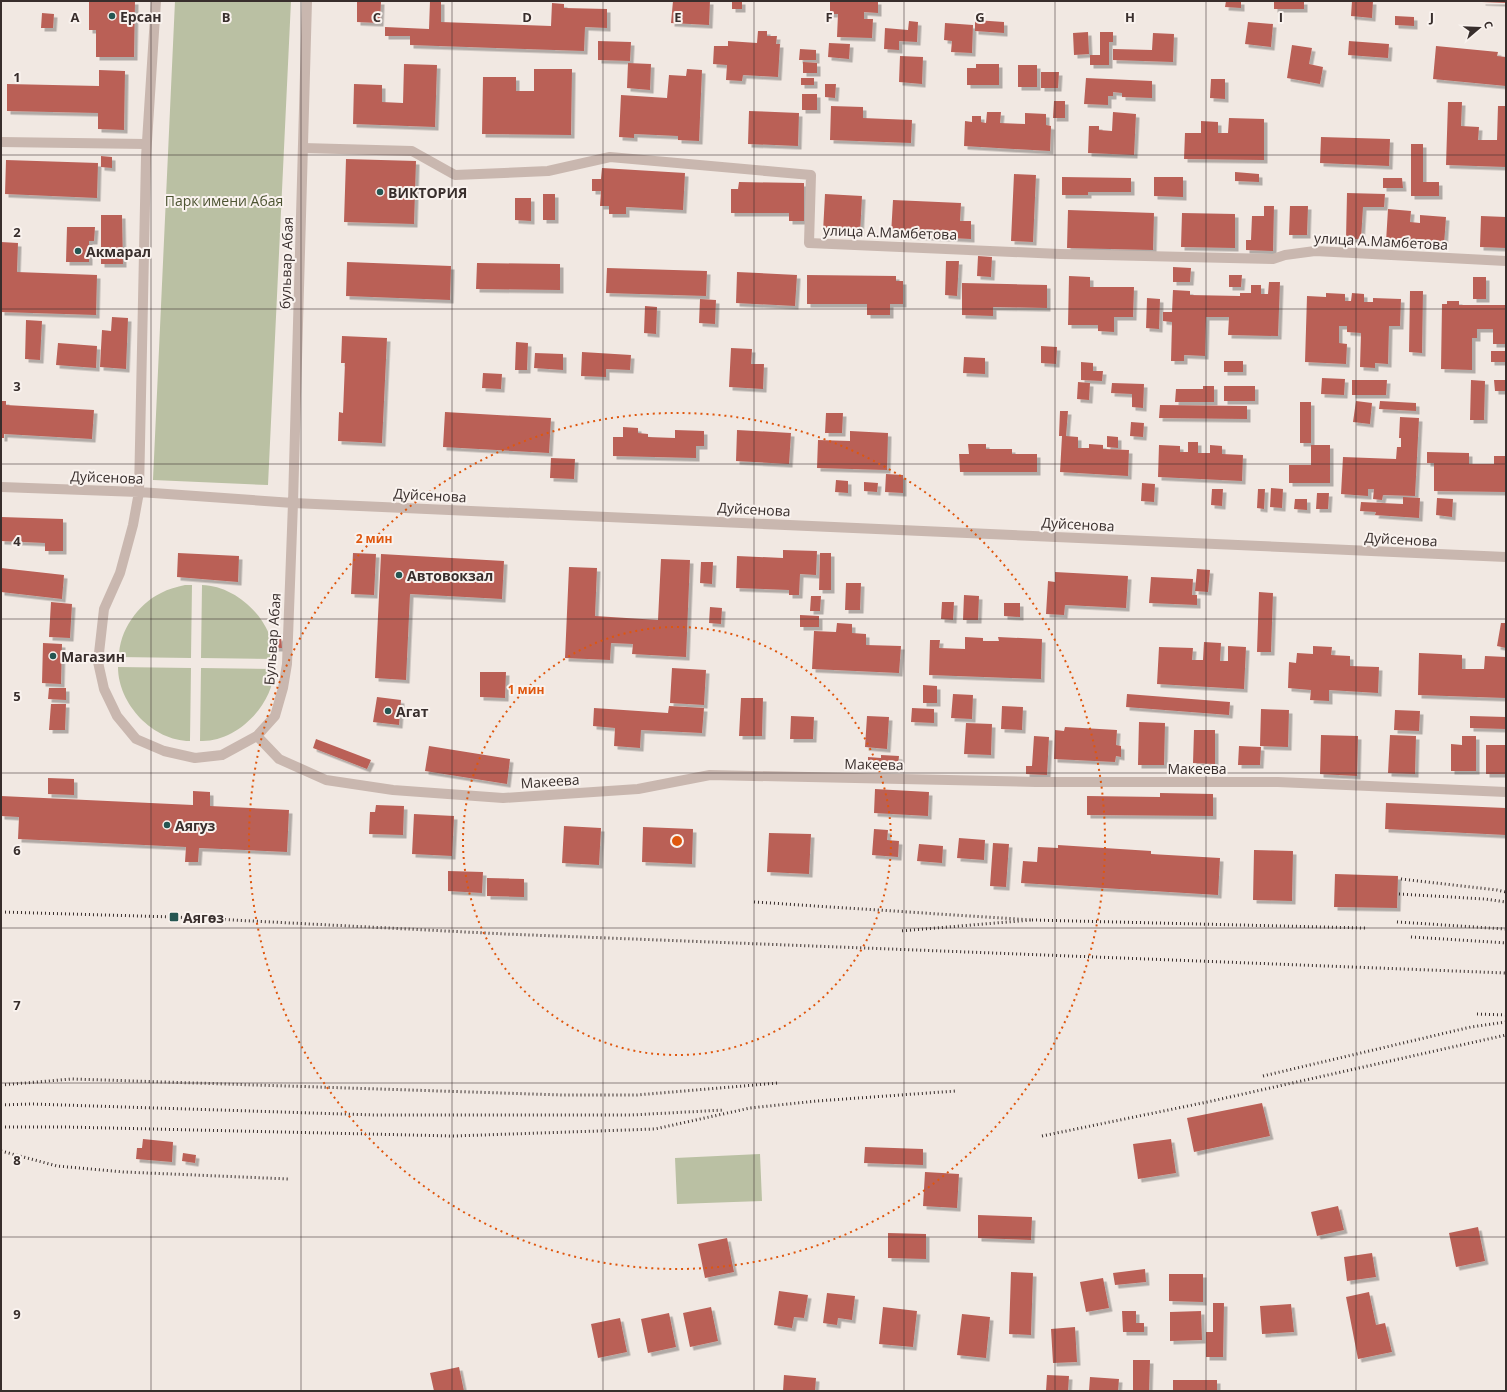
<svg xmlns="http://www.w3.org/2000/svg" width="1507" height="1392" font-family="'Open Sans',sans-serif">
<defs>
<filter id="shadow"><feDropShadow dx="3.5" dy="3.5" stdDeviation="0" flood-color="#0004"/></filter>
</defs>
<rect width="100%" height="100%" fill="#f1e8e2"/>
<path fill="#bac0a3" d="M175,1H291L268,485L153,480Z
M185,585H192L191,658L119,657C119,631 138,604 161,593C168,589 177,587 185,585Z
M202,585C239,586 275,623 274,659L201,658Z
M118,667L191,668L190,741C153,741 118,704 118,667Z
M201,668L274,669C274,705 236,743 200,741Z
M760,1154L762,1201L677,1204L675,1158Z"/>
<path fill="#ba6057" filter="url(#shadow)" d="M89,1H135L134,57H96V30H89Z
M357,1H381L380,23L357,22Z
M430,1H441V22L551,26L552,3L564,4V8L607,9V28L585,27L584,51L410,45V36H385V27L429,29Z
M673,1H710L709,25L671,23Z
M732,1H742V9H732Z
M830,1H878V13L864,12V19H873L872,38L837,37L838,14H830Z
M1226,1H1241V8L1225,7Z
M1274,1H1304V9H1274Z
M1352,1H1373L1372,18L1351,16Z
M1482,1H1506V3L1482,2Z
M42,13L54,14L53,28H41Z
M1395,16L1414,17V26L1395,25Z
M975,20L1004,22V33L975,31Z
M909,21L918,22L917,42L899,41V50L884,49L885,28L908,30Z
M1248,22L1273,24L1271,47L1245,44Z
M945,23L973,25L972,53L951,52L952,41L944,40Z
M758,31H767V36H777L776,44H780L778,77L743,75L742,81L726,80L727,65L713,64L714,46H728V41L757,43Z
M1088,32L1089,54L1074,55L1073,33Z
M1100,32H1113V42H1109V65H1090V55H1100Z
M1153,33L1174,34L1173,62L1113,60V49L1152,50Z
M598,41L631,42L630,61L598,60Z
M1349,41L1389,44L1388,58L1348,55Z
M829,43L850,44L849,59L828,57Z
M1292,45L1312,48L1309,64L1323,67L1320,84L1287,78Z
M1436,46L1498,52L1497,56L1506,57V86L1433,79Z
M800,49L816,50V60H799Z
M900,56L923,57L922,84L899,82Z
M803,62L817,63V73H803Z
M628,63L651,64L650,90L627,88Z
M404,64L437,65L435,127L353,124L354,84L382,85V102L403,103Z
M976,64H999V85H967V68H976Z
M1018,65H1037V87H1018Z
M534,69H572L571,135L482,134L483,77H516V91H534Z
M687,69L702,70L699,141L678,140V136L634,134V138L619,137L621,95L667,98L669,75L686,76Z
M99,70L125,71L124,130L98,129V113L7,111V84L99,86Z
M1041,72H1059L1058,88H1041Z
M801,78H814V85H801Z
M1086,78L1152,81V98L1122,97V93L1113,92V96H1108V105L1084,104Z
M1211,79H1225V99L1210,98Z
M825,84H836L835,98L825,97Z
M802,94H817V110H802Z
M1054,101H1065V118H1053Z
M1448,102H1462L1461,126L1479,127L1478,140H1497L1498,106H1506V167L1446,165Z
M831,106L863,107V118L912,120L911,143L830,140Z
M749,111L799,113L798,146L748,144Z
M987,112H1001L1000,123L1025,124V113L1046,114V125L1051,126L1050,151L964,146L965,121L972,122V116H981V122L986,123Z
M1113,112L1136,114L1134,155L1088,153L1089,126H1099V130L1112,131Z
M1229,118L1264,119V160L1184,159L1185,133H1201V121L1218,122V133H1228Z
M1321,137L1390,139L1389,166L1320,163Z
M1411,144H1423V182H1439V196H1411Z
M101,156L112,157V168L101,167Z
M346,159L416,161L414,224L344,222Z
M6,160L98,163L97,198L5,194Z
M602,168L685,173L683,210L626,207V214H609V206H600L601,191H592V179H601Z
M1235,172L1259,174V182L1235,181Z
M1014,174L1036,175L1033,242L1011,241Z
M1062,177L1131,178V192H1088V195H1062Z
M1154,177H1183V197L1154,196Z
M1383,178H1402L1403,188H1383Z
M739,182L804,183V221H789V213H731V189H738Z
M1347,193L1385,194L1384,207H1363L1361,239H1346Z
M543,194H555V220H543Z
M825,194L862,196L860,234L823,232Z
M515,198H531V221L515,220Z
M893,200L961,203L960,221H971V239L891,235Z
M1264,206H1274L1273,251L1246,250V240H1251L1252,216H1264Z
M1290,206H1308L1307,235H1289Z
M1388,209L1411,211L1410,222L1420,223V215L1446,217L1444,245L1386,242Z
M1068,210L1154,213L1153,250L1067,248Z
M1182,213L1235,214V248L1181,247Z
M101,215H122L123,264H101Z
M1481,216L1506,217V248L1480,247Z
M67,227H95L94,241H89V262H66Z
M1,242L18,243L17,272L97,275L96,315L1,312Z
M978,256L992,257L991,277L977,276Z
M946,261H959L957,296L945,295Z
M347,262L451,266L450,300L346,296Z
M477,263L560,264V290L476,289Z
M1173,267L1191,268L1190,282H1173Z
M607,268L707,271L706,296L606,293Z
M737,272L797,275L795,306L736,303Z
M807,275L896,276V281H903V304H890V315H867V304H807Z
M1229,275H1242L1241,287H1229Z
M1069,276L1090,277V287H1134L1133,317H1114V332L1098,331V325H1068Z
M1473,277H1486V299H1473Z
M1269,282H1280L1278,336L1228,335L1229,317H1206L1205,356L1184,355V361H1171L1172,322L1163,321V312H1172L1173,290L1190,291V295L1240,296V293H1251V285H1261V294H1268Z
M962,283L1047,285V308L993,307V316L962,315Z
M1410,291H1423L1422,353L1409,352Z
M1326,293L1345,294V301H1351L1352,293L1364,294V302H1373V298L1401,299L1400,326H1389L1388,364L1375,363V368L1360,367L1361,333L1347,332V326H1339V343L1347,344L1346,364L1305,362L1307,296L1326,297Z
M1147,298L1160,299L1159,329L1146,328Z
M700,299L716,300L715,324L699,323Z
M1447,301H1459V305H1506V344H1493V329H1477V338H1472V370L1441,369L1442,304H1447Z
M645,306L657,307L656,334L644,333Z
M112,317L128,318L126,369L100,367L102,330L111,331Z
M26,320L42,321L40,360L25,359Z
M342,336L387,338L382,443L338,441L339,412L343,413L345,363H341Z
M516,342L528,343L527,370H515Z
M58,343L97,346L96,368L56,365Z
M1041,346L1057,347L1056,364L1041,363Z
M731,348L752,349L751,364H764L763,389L729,387Z
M1491,351H1506V362H1491Z
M582,352L631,355L630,370L606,369V377L581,376Z
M535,353L563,354V370L534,368Z
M964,357L985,358V374L963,373Z
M1224,361H1243V372H1224Z
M1081,362L1093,363V371H1103L1102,381L1081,380Z
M483,373L502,374L501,389L482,388Z
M1322,378L1345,379L1344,395L1321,394Z
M1352,380H1387L1386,395H1352Z
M1471,380L1485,381L1484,420H1470Z
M1494,380H1505L1506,391H1495Z
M1078,382L1090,383L1089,400L1077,399Z
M1112,383L1144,384L1143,408L1132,407V394L1111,393Z
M1203,386H1214V402H1175L1176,389H1203Z
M1224,386H1255V401H1224Z
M1,401H6V405L94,410L92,439L4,434V438H1Z
M1356,401L1372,403L1370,424L1353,422Z
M1380,401L1416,403V411L1379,409Z
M1300,402H1311V443H1300Z
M1160,405L1247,406V419L1159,418Z
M1060,411H1068L1066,436L1078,437V448H1089V444L1103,445V449L1129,450L1128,476L1060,472L1062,436H1059Z
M445,412L551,418L549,453L443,447Z
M826,413H843L842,433H825Z
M1400,417L1419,418L1415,496L1383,495L1382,500L1373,499L1374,489H1368V496L1341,494L1343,457L1396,459L1397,447H1401V438H1399Z
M1131,422L1144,423L1143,437L1130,436Z
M623,427L638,428V433L648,434V437L675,438V430L704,431V446H696V458L613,456V437H623Z
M737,430L791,433L789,464L736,461Z
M850,431L888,433L887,470L817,468L818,440L850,441Z
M1107,436L1118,437V448L1107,447Z
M1188,442H1198V453H1210V445L1222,446V454L1243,455L1242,481L1158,477L1159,445L1180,446V452H1188Z
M968,444H986V449H1012V454H1037V472H960L959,454H969Z
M1311,445H1330V483H1289V465H1311Z
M1427,452L1469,453V464H1494V456H1506V492L1434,491V463H1427Z
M551,458L575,459L574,479L550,478Z
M886,474L903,475V493L885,492Z
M836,480L848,481V493L835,492Z
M864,482L878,483L877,492L864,491Z
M1142,483L1155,484L1154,502L1141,501Z
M1271,488L1283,489L1282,508L1270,507Z
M1212,489H1223L1222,506L1211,505Z
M1258,489H1265L1264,509L1257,508Z
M1317,493H1329L1328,509H1316Z
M1403,497L1420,498L1419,518L1375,515L1376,512L1360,511L1361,502L1403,504Z
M1437,498L1453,499L1452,517L1436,515Z
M1295,499H1307V510L1294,509Z
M1,517L63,519V551H45V543L1,541Z
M783,550L817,551L816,575L800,574L799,595H789V590L736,588L737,556L783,558Z
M178,553L239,556L238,582L177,577Z
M353,553L376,554L374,595L351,594Z
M820,553H831V590H819Z
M381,554L504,561L502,599L410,594L406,680L375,678Z
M661,559L690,560L686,657L632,654L633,644L611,643L610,660L565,658L569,567L597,568L595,616L658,620Z
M701,562H713L712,584L700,583Z
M1,568L64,575L62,599L1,592Z
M1197,569L1210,570L1208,592L1195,591Z
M1055,572L1128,576L1126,608L1065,605L1064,615L1046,614L1048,581L1055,582Z
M1151,577L1193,579L1192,595H1197V605L1149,603Z
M846,583H861L860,610H845Z
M1259,592L1273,593L1271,652H1257Z
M964,595L979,596L978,620H963Z
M811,596H821L820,611H810Z
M51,602L72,604L70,638L49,637Z
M942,602H954L953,620L941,619Z
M1004,603H1020V617L1004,616Z
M710,607L722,608L721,624L709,623Z
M800,615L819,616V627H800Z
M837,623L852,624V633L866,634V645L901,646L899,673L812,669L814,631L836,632Z
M1501,623H1506V648L1497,646Z
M281,637L282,648H273V638Z
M965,637L983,638V641H999L998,637L1042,639L1041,679L929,675L930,640H940L939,648L965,649Z
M1204,642L1221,643L1220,661H1228V646L1246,647L1244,689L1157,684L1159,647L1193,648L1192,660H1203Z
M43,643L62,644L61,684L42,683Z
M1313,646L1332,647L1331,655L1350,656V666L1379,667L1378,693L1329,690V701L1310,700L1311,690L1288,688L1289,662L1296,663L1297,653L1313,654Z
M1419,653L1462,655V669H1484L1485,656L1506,657V698L1418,695Z
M672,668L706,670L704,705L670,703Z
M480,672H506L505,698L480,697Z
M923,685L937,686V703H923Z
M49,688H66V700L48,699Z
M953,694L973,695L972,719L951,718Z
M1127,694L1230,702L1229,715L1126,707Z
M377,697L401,700L399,725L373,722Z
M741,698H763L762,736H739Z
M51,704H66L65,730H49Z
M669,706L704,708L702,733L641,730L640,748L614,746L615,728L593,726L594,708L668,713Z
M1002,706L1023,707L1022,730L1001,729Z
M912,708L934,709V723L911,722Z
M1261,709L1289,710L1288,747L1260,746Z
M1395,710L1420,711L1419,731L1394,730Z
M791,716L814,717L813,739H790Z
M867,716L889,717L887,749L865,747Z
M1470,716L1506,717V729L1470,728Z
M1139,722L1165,723L1164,765H1138Z
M966,723L992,724L991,755L964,754Z
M1065,727L1117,730L1116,745L1121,746V757L1116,756L1115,762L1054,759L1055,730L1064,731Z
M1194,730H1215V764L1193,763Z
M1321,735L1358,736L1357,776L1320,774Z
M1390,735L1416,736L1415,774L1388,773Z
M1034,736L1049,737L1047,775L1026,774V766H1032Z
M1462,736H1476V771H1451V744L1462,745Z
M316,739L371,760L367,769L313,748Z
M1486,745H1506V774H1486Z
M429,746L510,759L507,784L425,771Z
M1239,746L1261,747L1260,765H1238Z
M881,755L899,756L898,766L868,764V757L881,758Z
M48,778L74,779V795L48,794Z
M875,789L929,792L928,816L874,813Z
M193,791L210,792V806L289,810L287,852L199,848L198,862H185L186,847L18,839L19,817L1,816V796L193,805Z
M1160,793L1213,794V816L1087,815V796L1160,797Z
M1386,803L1506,808V835L1385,829Z
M376,805L404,806L403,835L369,834L370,812H375Z
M414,814L454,816L452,856L412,854Z
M564,826L601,828L599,865L562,863Z
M643,827L693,829L692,864L642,862Z
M874,829L888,830L887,840L899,841L898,857L872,855Z
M769,833L811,834L809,874L767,872Z
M959,838L985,840L984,860L957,858Z
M993,843L1009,844L1006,887L990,886Z
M919,844L943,846L942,863L917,861Z
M1058,845L1151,851V854L1220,858L1218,895L1021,883L1023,861L1037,862L1038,847L1058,848Z
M1254,850L1293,851L1292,901L1253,900Z
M448,871L483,872L482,893L448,891Z
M1335,874L1398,876L1397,908L1334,907Z
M487,878L524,879V897L487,896Z
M1262,1103L1270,1136L1194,1152L1187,1118Z
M143,1139L173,1142L172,1162L136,1159L137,1148H142Z
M1171,1139L1176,1173L1138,1179L1133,1144Z
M865,1147L923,1149V1165L864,1163Z
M183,1153L196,1155L195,1163L182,1161Z
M925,1172L959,1174L957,1208L923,1206Z
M1338,1206L1344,1230L1317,1236L1311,1212Z
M978,1215L1032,1217L1031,1240L978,1238Z
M1478,1227L1485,1261L1456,1267L1449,1233Z
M888,1233L926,1234V1259L888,1258Z
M727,1238L734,1272L705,1278L698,1244Z
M1372,1253L1376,1277L1347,1281L1344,1257Z
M1145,1269L1146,1282L1115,1285L1113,1273Z
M1011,1272L1033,1273L1031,1335L1009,1334Z
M1169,1274H1203V1302L1169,1301Z
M1103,1278L1109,1308L1086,1312L1080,1282Z
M779,1291L808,1295L804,1318L794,1317L792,1328L774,1325Z
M1369,1292L1376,1325L1385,1323L1392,1352L1358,1359L1346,1297Z
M827,1293L855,1296L852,1320L838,1318L837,1325L823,1323Z
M1213,1303H1224L1223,1357H1206V1332H1213Z
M1291,1304L1294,1332L1262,1334L1260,1306Z
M711,1307L718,1341L690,1347L683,1313Z
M883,1307L917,1311L913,1347L879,1344Z
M1122,1311H1136V1323H1144V1332H1123Z
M1201,1311L1202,1340L1170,1341V1312Z
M669,1313L676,1347L648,1353L641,1319Z
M962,1314L990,1317L986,1358L957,1355Z
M620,1318L627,1352L598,1358L591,1324Z
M1075,1327L1077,1362L1053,1363L1051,1329Z
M1133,1360H1150L1149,1391H1133Z
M459,1367L464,1391H434L430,1373Z
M784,1375L816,1378L815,1391H783Z
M1047,1375L1069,1376L1068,1391H1046Z
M1090,1377L1119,1379L1118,1391H1089Z
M1173,1380H1217V1391H1173Z"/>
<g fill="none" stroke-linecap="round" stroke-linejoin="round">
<path stroke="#c9b7af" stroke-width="10" d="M1,142L146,144
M303,148L412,151L455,175L548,171L610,157L811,175L809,243L1060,254L1273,259L1285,255L1315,251L1506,261
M257,736L279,759L326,780L393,790L503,798L638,789L710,775L1036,782H1278L1506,792"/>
<path stroke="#c9b7af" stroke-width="10" d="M156,1L146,157L139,492L133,525L120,573L104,609L98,662L104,689L117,716L136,739L164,751L195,758L222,755L257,736L275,716L283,688L287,664L293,503L307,1
M1,487L139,492L293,503L1506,557"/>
<path stroke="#382e2c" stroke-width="3" stroke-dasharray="1 3" stroke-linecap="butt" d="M1401,879L1497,890L1506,892
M1399,894L1485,899L1506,902
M754,902L1032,920L900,931
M1,912L174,917L505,934L1506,973
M1032,920L1365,928
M1397,922L1506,929
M1411,937L1506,943
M1477,1014L1506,1015
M1263,1076L1471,1027L1506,1022
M1,1085L72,1079L563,1095H637L778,1083
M1,1105L31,1104L375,1115H631L724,1110
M1,1127H66L454,1136L655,1129L750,1108L817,1101L956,1091
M1042,1136L1212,1101L1506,1035
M1,1151L57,1166L124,1172L289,1179"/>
</g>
<path fill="none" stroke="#382e2c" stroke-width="1" stroke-opacity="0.55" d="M151,1V1391M301,1V1391M452,1V1391M603,1V1391M754,1V1391M904,1V1391M1055,1V1391M1206,1V1391M1356,1V1391M1,155H1506M1,309H1506M1,464H1506M1,619H1506M1,773H1506M1,928H1506M1,1083H1506M1,1237H1506"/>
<g fill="none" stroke="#df570e" stroke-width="2" stroke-dasharray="2 4">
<circle cx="677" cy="841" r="214"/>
<circle cx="677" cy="841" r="428"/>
</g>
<g fill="#255652" stroke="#f9f2ee" stroke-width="1.5">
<circle cx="112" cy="16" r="4"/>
<circle cx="380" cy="192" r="4"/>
<circle cx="78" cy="251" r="4"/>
<circle cx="399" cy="575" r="4"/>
<circle cx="53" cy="656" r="4"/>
<circle cx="388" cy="711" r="4"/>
<circle cx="167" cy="825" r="4"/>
<rect x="169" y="912" width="10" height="10" rx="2"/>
</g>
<g text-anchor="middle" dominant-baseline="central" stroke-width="4" stroke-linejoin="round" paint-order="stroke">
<g font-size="14" font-weight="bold" fill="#382e2c" stroke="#f9f2ee" text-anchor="start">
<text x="120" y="16">Ерсан</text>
<text x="388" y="192">ВИКТОРИЯ</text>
<text x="86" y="251">Акмарал</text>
<text x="407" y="575">Автовокзал</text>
<text x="61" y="656">Магазин</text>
<text x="396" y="711">Агат</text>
<text x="175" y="825">Аягуз</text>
<text x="183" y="917">Аягөз</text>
</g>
<g font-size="14" fill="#4d5432" stroke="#f9f2ee">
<text x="224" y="200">Парк имени Абая</text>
</g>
<g font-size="14" fill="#382e2c" stroke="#f9f2ee">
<text transform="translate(890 232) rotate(2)">улица А.Мамбетова</text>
<text transform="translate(1381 241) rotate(3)">улица А.Мамбетова</text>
<text transform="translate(286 263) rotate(-88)">бульвар Абая</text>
<text transform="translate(107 477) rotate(2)">Дуйсенова</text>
<text transform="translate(430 495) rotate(3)">Дуйсенова</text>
<text transform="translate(754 509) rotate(3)">Дуйсенова</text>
<text transform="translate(1078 524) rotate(3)">Дуйсенова</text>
<text transform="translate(1401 539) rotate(3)">Дуйсенова</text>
<text transform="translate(272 639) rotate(-86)">Бульвар Абая</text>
<text transform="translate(874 764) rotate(1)">Макеева</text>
<text x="1197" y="768">Макеева</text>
<text transform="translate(550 781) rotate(-4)">Макеева</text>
</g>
</g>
<g font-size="13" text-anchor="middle" font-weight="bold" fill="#382e2c" stroke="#f9f2ee" stroke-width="4" stroke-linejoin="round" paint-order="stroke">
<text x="75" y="22">A</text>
<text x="226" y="22">B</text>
<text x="377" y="22">C</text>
<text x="527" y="22">D</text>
<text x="678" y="22">E</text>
<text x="829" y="22">F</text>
<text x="980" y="22">G</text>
<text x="1130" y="22">H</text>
<text x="1281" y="22">I</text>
<text x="1432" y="22">J</text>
<text x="17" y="82">1</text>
<text x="17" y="237">2</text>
<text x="17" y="391">3</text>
<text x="17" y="546">4</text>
<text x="17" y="701">5</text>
<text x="17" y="855">6</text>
<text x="17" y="1010">7</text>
<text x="17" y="1165">8</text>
<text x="17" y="1319">9</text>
</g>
<circle cx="677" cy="841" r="6" fill="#df570e" stroke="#f9f2ee" stroke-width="2"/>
<g font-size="12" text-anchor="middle" font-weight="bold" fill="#df570e" stroke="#f9f2ee" stroke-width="4" stroke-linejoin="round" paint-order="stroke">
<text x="374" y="543">2 мин</text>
<text x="526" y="694">1 мин</text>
</g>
<rect width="1507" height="1392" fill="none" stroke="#382e2c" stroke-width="4"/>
<g transform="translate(1479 28) rotate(71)" stroke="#f9f2ee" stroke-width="3" paint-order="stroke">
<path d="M0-3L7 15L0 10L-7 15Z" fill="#382e2c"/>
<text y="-6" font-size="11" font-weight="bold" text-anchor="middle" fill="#382e2c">С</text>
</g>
</svg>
